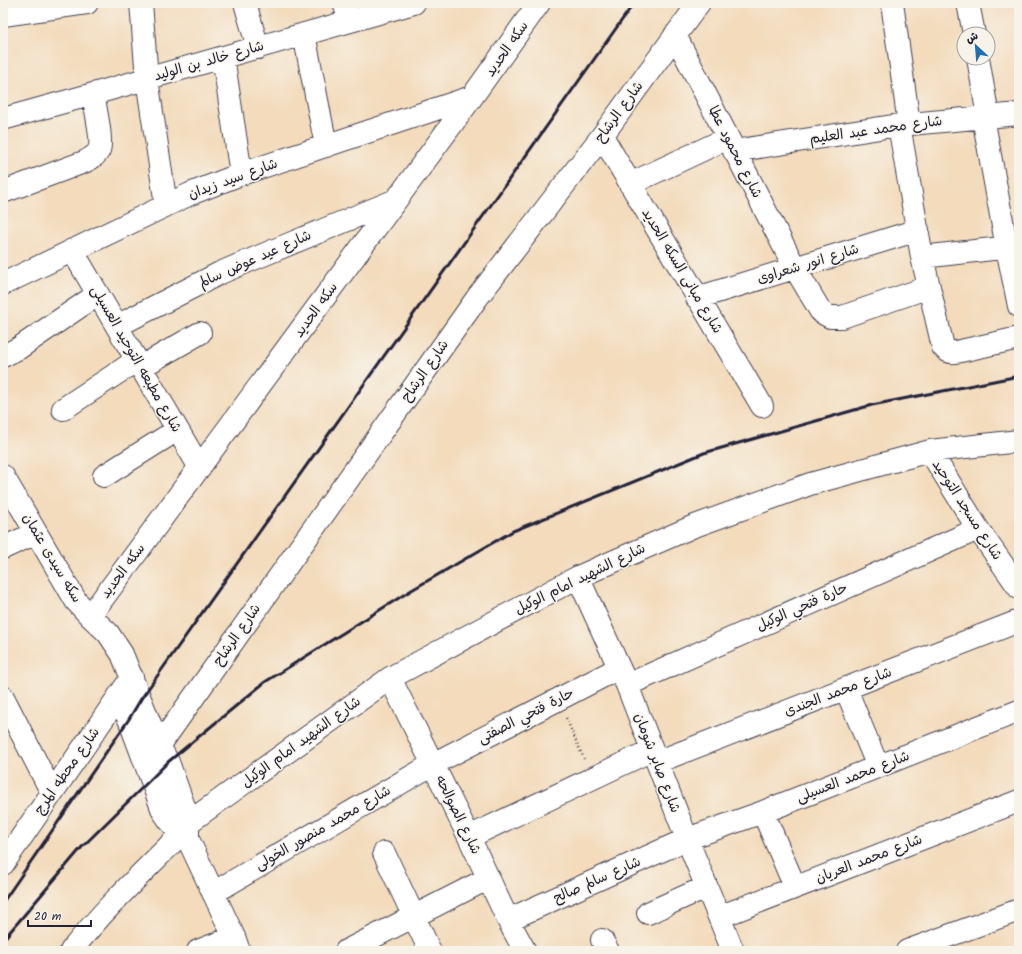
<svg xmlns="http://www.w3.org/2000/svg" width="1022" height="954" font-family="Kalam,'Playpen Sans Arabic',sans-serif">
<rect width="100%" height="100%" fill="#f7f3e8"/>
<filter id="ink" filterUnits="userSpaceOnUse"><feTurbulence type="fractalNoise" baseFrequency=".025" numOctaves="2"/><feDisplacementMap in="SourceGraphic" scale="8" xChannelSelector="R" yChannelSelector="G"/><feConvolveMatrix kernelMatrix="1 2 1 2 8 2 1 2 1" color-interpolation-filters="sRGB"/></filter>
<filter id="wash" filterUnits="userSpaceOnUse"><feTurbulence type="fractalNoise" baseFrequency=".012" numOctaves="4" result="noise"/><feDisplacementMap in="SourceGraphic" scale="16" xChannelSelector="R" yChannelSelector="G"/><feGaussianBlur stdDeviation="0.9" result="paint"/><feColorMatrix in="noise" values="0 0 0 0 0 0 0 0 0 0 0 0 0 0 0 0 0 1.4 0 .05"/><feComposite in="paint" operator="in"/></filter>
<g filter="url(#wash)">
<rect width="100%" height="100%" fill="#f3dbbc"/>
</g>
<g filter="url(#ink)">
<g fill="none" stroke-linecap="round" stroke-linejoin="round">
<defs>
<path id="street" d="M141,3L147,79L166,205
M245,3L258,48
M344,3L350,21
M892,3L909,124
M968,3L974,34
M3,15L87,3
M304,34L326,146
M675,35L795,268L821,312L830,317H842L929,287
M223,57L241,174
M978,58L988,117
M983,117L1007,248L1019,306
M3,119L93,94L414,3
M899,125L922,257L943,347C947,352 950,353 956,352L1019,338
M602,136L762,406
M734,151L899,125L1019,114
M630,184L728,138
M3,192L84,162C90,159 96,156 99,150C103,141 95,106 93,94
M72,250L200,468
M922,257L1019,246
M3,284L190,194L241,174L472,97
M697,298L918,230
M117,326L220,273L258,257L396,200
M3,356L19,348L98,294
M141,367L200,333
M63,409L137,360
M930,451L978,529L1019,588
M3,476L76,601L90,616L108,633L122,654L159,746L168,762L186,812L188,823V839L234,937L239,951
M104,476L177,430
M3,548L36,533
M578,577L627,685L687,839L733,951
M90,616L472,97L539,3
M390,678L469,837L508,920L525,951
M627,685L978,529
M846,689L878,767
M3,697L52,793
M118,697L129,719L163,811C170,822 177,831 188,839
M159,746L477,298L602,136L699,3
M657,762L1019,621
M763,812L795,887
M188,823L390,678L578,577L692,527L810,484L930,451L1019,441
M469,837L652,750
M384,853L430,951
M3,864L132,677
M213,893L433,764L619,668
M648,913L706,887
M719,917L1019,801
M508,920L687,839L763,812L1019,711
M602,940L608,951
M71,951C104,909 143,872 181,834
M198,951L234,937
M346,951L489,878
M907,951L1019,910"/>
</defs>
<use href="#street" stroke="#413e4e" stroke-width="24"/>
<path stroke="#413e4e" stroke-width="2.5" stroke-dasharray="1 3" stroke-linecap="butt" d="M566,718L584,759"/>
<use href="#street" stroke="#fff" stroke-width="22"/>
<path stroke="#22223b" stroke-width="3" d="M3,902L129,719L141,699L634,3
M3,940L82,847L151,779L168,762L265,682L410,591L513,531L704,453L872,405L1019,376"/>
</g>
</g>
<g text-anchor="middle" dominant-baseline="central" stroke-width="3" stroke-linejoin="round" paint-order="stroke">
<g font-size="14" fill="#22223b" stroke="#f7f3e8">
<text transform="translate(507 49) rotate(-55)">سكه الحديد</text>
<text transform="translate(209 61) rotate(-16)">شارع خالد بن الوليد</text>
<text transform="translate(619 112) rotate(-54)">شارع الرشاح</text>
<text transform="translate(876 130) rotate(-8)">شارع محمد عبد العليم</text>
<text transform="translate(735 152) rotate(63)">شارع محمود عطا</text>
<text transform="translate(233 179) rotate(-20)">شارع سيد زيدان</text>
<text transform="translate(255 259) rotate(-24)">شارع عيد عوض سالم</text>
<text transform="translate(808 264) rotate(-17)">شارع انور شعراوى</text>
<text transform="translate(682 271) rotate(59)">شارع مبانى السكه الحديد</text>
<text transform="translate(316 310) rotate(-54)">سكه الحديد</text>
<text transform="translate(136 359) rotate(60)">شارع مطبعه التوحيد العسيلى</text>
<text transform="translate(425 371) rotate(-55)">شارع الرشاح</text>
<text transform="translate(967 510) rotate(57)">شارع مسجد التوحيد</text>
<text transform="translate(52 558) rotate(59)">سكه سيدى عثمان</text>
<text transform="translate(123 571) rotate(-53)">سكه الحديد</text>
<text transform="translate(580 579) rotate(-26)">شارع الشهيد امام الوكيل</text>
<text transform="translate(802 607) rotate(-24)">حارة فتحي الوكيل</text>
<text transform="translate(237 635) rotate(-55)">شارع الرشاح</text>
<text transform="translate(838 692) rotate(-21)">شارع محمد الجندى</text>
<text transform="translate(526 716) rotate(-27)">حارة فتحي الصفتى</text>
<text transform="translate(301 742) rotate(-36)">شارع الشهيد امام الوكيل</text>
<text transform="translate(657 763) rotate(69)">شارع صابر شومان</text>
<text transform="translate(67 771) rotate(-55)">شارع محطه المرج</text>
<text transform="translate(853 777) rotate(-21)">شارع محمد العسيلى</text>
<text transform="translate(458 815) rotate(64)">شارع الصوالحه</text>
<text transform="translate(323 828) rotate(-30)">شارع محمد منصور الخولى</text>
<text transform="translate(869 859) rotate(-21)">شارع محمد العريان</text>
<text transform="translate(597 880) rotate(-24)">شارع سالم صالح</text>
</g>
</g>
<rect width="1022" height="954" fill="none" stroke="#f7f3e8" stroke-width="16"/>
<g transform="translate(976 46) rotate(334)"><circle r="19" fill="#f7f3e8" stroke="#a29fa3"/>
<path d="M0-3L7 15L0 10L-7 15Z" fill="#1f6fb2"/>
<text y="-6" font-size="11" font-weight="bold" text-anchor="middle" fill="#22223b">ش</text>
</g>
<path d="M28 920v6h63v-6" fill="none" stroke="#22223b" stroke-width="2"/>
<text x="34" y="920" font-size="12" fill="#22223b" stroke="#f7f3e8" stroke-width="3" paint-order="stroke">20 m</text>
</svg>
